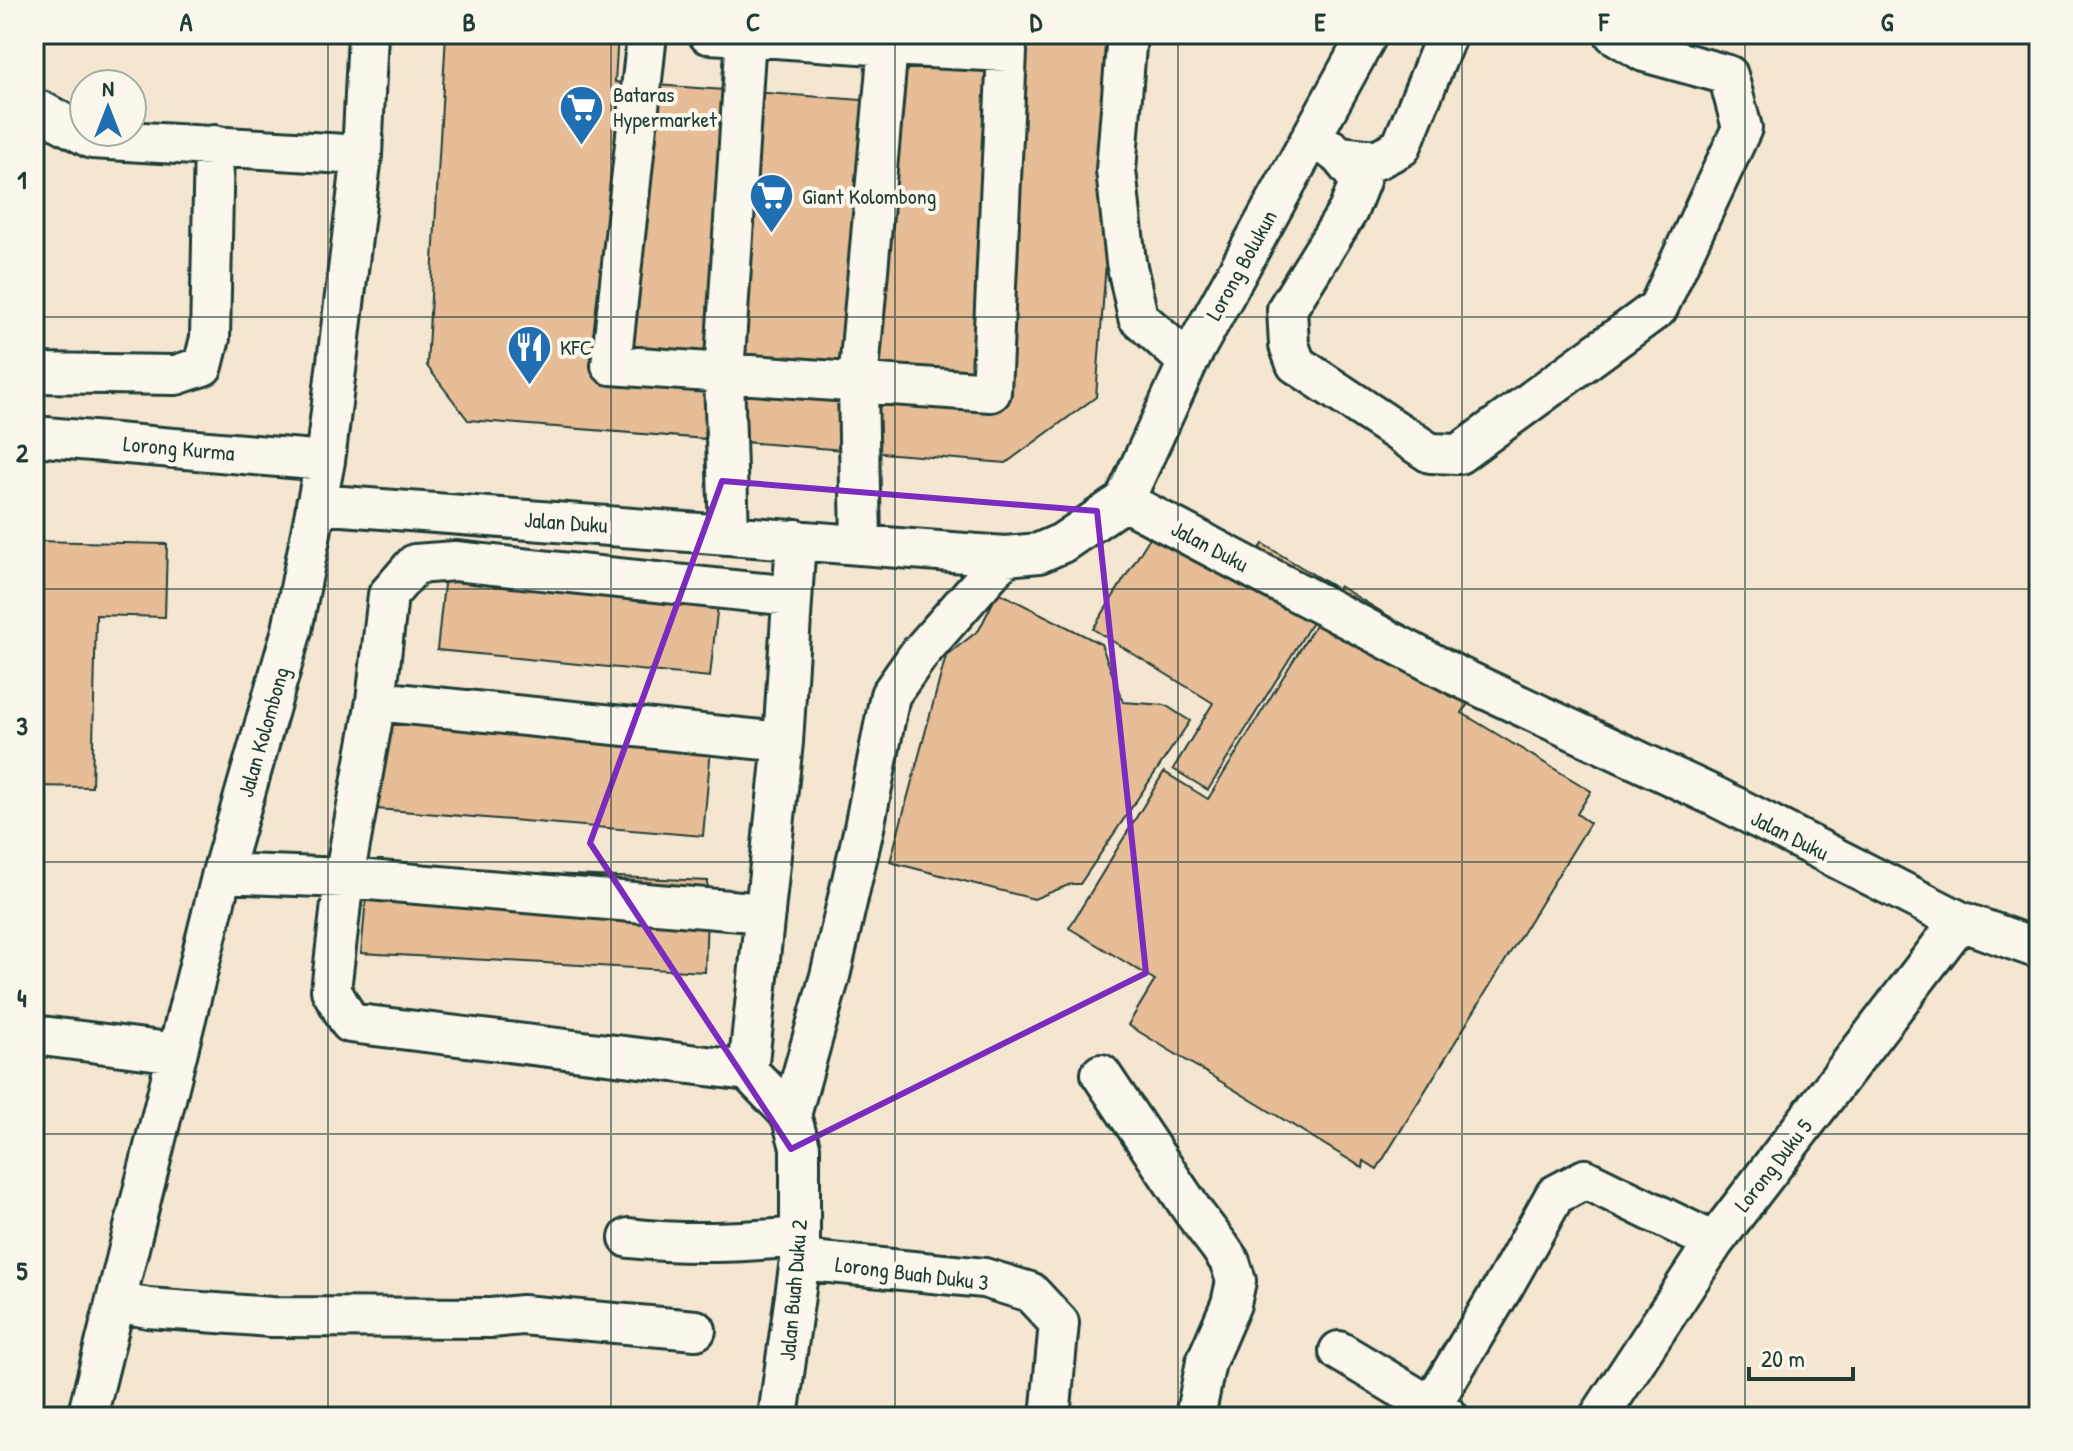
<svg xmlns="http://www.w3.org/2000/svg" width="2073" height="1451" font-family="'Patrick Hand',sans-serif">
<rect width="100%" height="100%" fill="#f5e6d2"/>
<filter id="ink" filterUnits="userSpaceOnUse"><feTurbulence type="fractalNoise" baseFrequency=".0125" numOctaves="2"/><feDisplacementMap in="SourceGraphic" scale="16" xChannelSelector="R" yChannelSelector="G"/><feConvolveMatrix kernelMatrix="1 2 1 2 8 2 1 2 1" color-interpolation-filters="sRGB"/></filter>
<g filter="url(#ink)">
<path fill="#e6bd96" stroke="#1f3d34" stroke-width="2" d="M446,34H618L615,82L902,103L907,34H1123L1096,397L1006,463L468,420L427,366Z
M1207,520L1258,551L1263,544L1334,587L1208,790L1173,769L1213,703L1093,629L1152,534L1186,555Z
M34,541L167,544L165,617L96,615L92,787L34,786Z
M445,575L718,603L710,677L437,650Z
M1339,586L1417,633L1403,655L1472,697L1462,713L1591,791L1577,814L1590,823L1377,1169L1364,1161L1363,1168L1128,1025L1155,980L1069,928L1164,772L1208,799Z
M998,592L1101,644L1123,702L1165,705L1190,721L1080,884H1071L1034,899L890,862L946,656L979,630Z
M385,720L711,748L703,836L377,809Z
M369,866L708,881L705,972L361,953Z"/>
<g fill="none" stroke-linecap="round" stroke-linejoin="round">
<defs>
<path id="minor" d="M647,34L611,365L991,392L1007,52L888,46
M708,34L746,36
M1127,34L1116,170L1126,262L1138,317L1188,362
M34,110L41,111L92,139L362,155
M1331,149L1340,156L1376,160L1401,147L1447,34
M1340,156L1360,181L1348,211L1287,309L1289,345L1296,364L1430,453L1459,454L1658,308L1742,128L1728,75L1644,52L1614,34
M34,373L176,375L203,366L210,338L214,145
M34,436L325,461
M1124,501L1188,362L1368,34
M316,504L1005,556L1039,553L1062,543L1124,501L1455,675L1714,796L1960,921L2039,949
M729,534L724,374L746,36L888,46L858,383L861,544
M376,701L783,742
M222,873L344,878L765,913
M34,1035L177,1053
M748,1071L350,1023L331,990L344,878L376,701L388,595L415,564L455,561L792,596
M1101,1074L1194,1213L1220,1247L1230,1262L1236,1281L1231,1304L1206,1362L1195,1417
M791,1115L830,976L864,828L890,695L919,654L1005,556
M629,1238C687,1245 742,1242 800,1237
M800,1260L984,1278L1030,1292L1059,1323L1050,1417
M117,1302L148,1308L271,1317L491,1318L522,1315L696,1330
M1339,1351L1449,1417
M1431,1406L1505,1284L1555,1195L1585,1179L1714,1242
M87,1417L222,873L292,630L325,461L362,155L368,34
M778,1417L800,1260V1147L791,1115L748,1071L783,742L796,539
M1599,1417L1714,1242L1960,921"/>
</defs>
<use href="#minor" stroke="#1f3d34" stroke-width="44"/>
<use href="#minor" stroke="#fbf7ec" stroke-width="38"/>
</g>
</g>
<path fill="none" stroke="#7b2cbf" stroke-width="6" stroke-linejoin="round" d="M722,481L1097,511L1146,973L791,1149L590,843Z"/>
<path fill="none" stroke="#1f3d34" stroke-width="2" stroke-opacity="0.55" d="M328,34V1417M611,34V1417M895,34V1417M1178,34V1417M1462,34V1417M1745,34V1417M34,317H2039M34,589H2039M34,862H2039M34,1134H2039"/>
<defs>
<symbol id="supermarket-pin" viewBox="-11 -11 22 30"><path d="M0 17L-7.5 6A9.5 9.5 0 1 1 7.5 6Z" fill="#1f6fb2" stroke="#fbf7ec"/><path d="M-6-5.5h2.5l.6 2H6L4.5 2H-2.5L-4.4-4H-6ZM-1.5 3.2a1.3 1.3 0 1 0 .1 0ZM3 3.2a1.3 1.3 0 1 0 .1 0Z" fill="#fff"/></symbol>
<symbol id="restaurant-pin" viewBox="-11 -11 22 30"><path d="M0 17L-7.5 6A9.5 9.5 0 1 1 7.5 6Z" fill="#1f6fb2" stroke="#fbf7ec"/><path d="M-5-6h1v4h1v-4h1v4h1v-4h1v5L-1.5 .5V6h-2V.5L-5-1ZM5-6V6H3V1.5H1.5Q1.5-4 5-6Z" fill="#fff"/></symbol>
</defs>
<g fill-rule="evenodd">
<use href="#supermarket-pin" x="556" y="82" width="51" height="69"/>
<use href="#supermarket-pin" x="746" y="170" width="51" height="69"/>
<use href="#restaurant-pin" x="504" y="322" width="51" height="69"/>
</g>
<g text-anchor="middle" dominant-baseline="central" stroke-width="8" stroke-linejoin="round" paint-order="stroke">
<g font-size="22" fill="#1f3d34" stroke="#fbf7ec" text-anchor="start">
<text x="613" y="94">Bataras<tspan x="613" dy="25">Hypermarket</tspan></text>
<text x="802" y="196">Giant Kolombong</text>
<text x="560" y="347">KFC</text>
</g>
<g font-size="22" fill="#1f3d34" stroke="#fbf7ec">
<text transform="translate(1241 265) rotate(-61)">Lorong Bolukun</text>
<text transform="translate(179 448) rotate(5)">Lorong Kurma</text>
<text transform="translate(566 522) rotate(4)">Jalan Duku</text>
<text transform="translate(1210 546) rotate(28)">Jalan Duku</text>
<text transform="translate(263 732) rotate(-74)">Jalan Kolombong</text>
<text transform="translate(1790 835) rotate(27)">Jalan Duku</text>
<text transform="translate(1773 1165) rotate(-52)">Lorong Duku 5</text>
<text transform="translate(912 1273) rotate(7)">Lorong Buah Duku 3</text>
<text transform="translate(793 1290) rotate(-85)">Jalan Buah Duku 2</text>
</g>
</g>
<rect width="2073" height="1451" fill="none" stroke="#fbf7ec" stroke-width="88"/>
<g transform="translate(108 108)"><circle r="38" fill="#fbf7ec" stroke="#a3ada2" stroke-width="2"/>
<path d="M0-6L14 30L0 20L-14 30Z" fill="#1f6fb2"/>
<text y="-12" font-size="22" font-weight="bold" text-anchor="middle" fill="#1f3d34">N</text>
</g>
<path d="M1749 1367v12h104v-12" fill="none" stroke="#1f3d34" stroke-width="4"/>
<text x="1761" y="1367" font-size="24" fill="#1f3d34" stroke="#fbf7ec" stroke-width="6" paint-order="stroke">20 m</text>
<rect x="44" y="44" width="1985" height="1363" fill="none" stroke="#1f3d34" stroke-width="3"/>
<g font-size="26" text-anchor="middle" font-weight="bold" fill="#1f3d34">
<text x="186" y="31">A</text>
<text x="469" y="31">B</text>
<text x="753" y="31">C</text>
<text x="1036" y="31">D</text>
<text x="1320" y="31">E</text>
<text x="1604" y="31">F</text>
<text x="1887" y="31">G</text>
<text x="22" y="189">1</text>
<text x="22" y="462">2</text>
<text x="22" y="735">3</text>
<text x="22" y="1007">4</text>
<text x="22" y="1280">5</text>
</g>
</svg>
